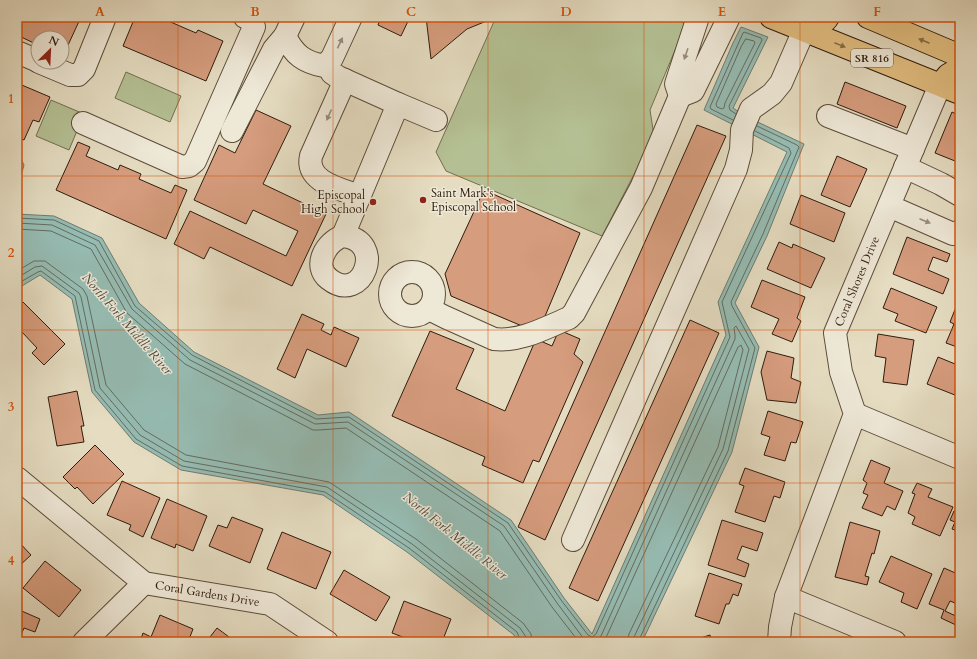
<svg xmlns="http://www.w3.org/2000/svg" width="977" height="659" font-family="Cardo,serif">
<rect width="100%" height="100%" fill="#e5dcc1"/>
<filter id="stains"><feTurbulence type="fractalNoise" baseFrequency=".005" numOctaves="4"/><feColorMatrix values="0 0 0 0 .2 0 0 0 0 .09 0 0 0 0 .02 0 0 0 .5 -.17"/></filter>
<radialGradient id="worn" r=".72"><stop offset=".6" stop-color="#630" stop-opacity="0"/><stop offset="1" stop-color="#630" stop-opacity=".3"/></radialGradient>
<path fill="#b4c093" stroke="#726e50" d="M496,17H669L686,24L650,110L654,136L602,236L446,171L436,152Z
M126,72L181,96L170,122L115,98Z
M51,100L84,114L69,150L36,136Z"/>
<path fill="#96bcb3" stroke="#6d7c71" d="M741,27L768,37L733,108L745,116L804,144L767,236L735,303L759,347L732,452L642,642H518L514,635L407,552L323,495L181,470L134,442L92,392L72,299L40,275L17,289V214L54,216L102,238L139,303L194,352L318,415L349,412L511,520L564,598L592,634L726,335L718,302L787,152L704,110L733,43Z
M17,156L21,159L24,165L22,172L17,178Z"/>
<g fill="none" stroke-linecap="round" stroke-linejoin="round">
<path stroke="#626c60" stroke-width="1" d="M746,39L754,41L755,43L725,103L724,108L722,109L717,107L716,104L741,47Z
M733,120L711,109L710,107L743,33L744,32L761,38L762,40L729,106L730,110L736,114
M17,218L54,220L99,241L135,306L192,355L316,419L349,417L508,523L561,600L588,635L592,637L596,634L730,337L722,302L791,153L789,148L755,131
M17,223L52,225L95,245L132,309L190,360L315,424L348,422L504,526L557,603L584,639L590,642
M17,229L51,231L91,249L127,313L185,364L313,430H319L346,428L500,531L552,607L579,642
M17,271L34,261H45L83,289L87,296L106,385L144,430L186,455L329,482L416,539L523,623L531,634L532,642
M17,278L35,267L42,266L79,293L81,297L100,388L140,435L184,461L327,487L412,544L520,628L526,637V642
M17,284L38,272L41,271L75,296L95,390L136,439L182,466L325,492L409,548L517,632L521,642
M594,642L598,640L601,636L735,339V335L734,328L736,326L749,349L723,449L634,637L633,642
M604,642L738,347L741,345L743,350L718,447L629,634L627,642
M638,642L728,451L755,348L732,306L731,302L763,234L799,147L797,145L757,126"/>
</g>
<path fill="#d59c7d" stroke="#2f1c0d" d="M17,17H81L63,56L62,55V38H38V45L17,35Z
M135,17H166V20L196,33L198,30L223,41L206,81L123,46Z
M381,17H410L401,36L378,25Z
M426,17H488L489,20L467,29L431,59Z
M845,82L906,106L897,128L837,104Z
M17,83L50,97L39,122L33,120L24,140L17,137Z
M256,110L291,126L263,184L326,214L292,286L210,247L204,259L174,244L190,211L286,256L298,231L253,210L246,224L194,200L219,145L235,153Z
M952,112L960,116V163L935,153Z
M697,125L726,136L545,540L518,527Z
M78,142L90,147L86,156L118,170L120,165L141,174L139,179L171,193L175,185L187,190L166,239L56,190Z
M837,156L867,169L850,207L821,195Z
M484,190L580,233L543,321L522,326L451,296L445,274Z
M801,195L845,213L834,242L790,224Z
M907,237L950,254L947,262L933,257L928,270L949,279L943,294L893,274Z
M779,242L792,248L793,244L825,258L811,288L767,269Z
M762,280L805,297L797,318L801,321L792,342L772,334L779,319L751,307Z
M891,288L937,307L926,333L895,321L898,314L883,308Z
M23,302L65,344L44,365L32,353L37,348L21,331L17,335V308Z
M956,307L960,309V348L946,343L954,324L950,322Z
M302,314L324,324L321,330L331,335L334,327L359,338L346,367L307,349L295,378L277,369Z
M690,320L719,333L598,601L569,588Z
M559,330L580,339L574,354L583,362L539,462L533,460L523,483L482,465L485,457L392,416L430,331L474,349L456,389L505,411L536,339L552,346Z
M878,334L914,340L907,385L883,382L886,358L875,356Z
M767,351L794,358L791,378L801,382L796,403L767,400L761,372Z
M938,357L960,366V397L927,384Z
M77,391L84,426H81L84,442L57,446L48,397Z
M768,411L803,422L796,443L791,442L785,461L764,455L770,437L761,434Z
M95,445L124,474L93,504L77,487L75,489L63,477Z
M871,460L890,468L884,483L903,491L895,510L887,506L882,516L862,508L868,495L863,493L867,483L863,480Z
M745,468L785,482L780,498L774,496L765,522L735,512L744,486L739,484Z
M122,481L160,498L143,537L129,530L131,525L107,515Z
M917,483L932,489L928,497L953,507L940,536L912,524L915,517L908,513L915,494L912,493Z
M167,499L207,516L193,551L176,544L175,548L151,538Z
M960,503V532L952,529L955,522L950,520L954,511H956Z
M232,517L263,529L250,563L209,546L218,525L227,528Z
M722,520L763,533L757,551L742,546L737,559L749,564L745,577L708,565Z
M850,522L880,531L874,554L872,553L865,576L869,577L867,585L835,577Z
M282,532L331,552L316,589L267,569Z
M17,540L31,555L17,568Z
M891,556L932,574L917,609L901,602L904,593L879,582Z
M45,561L81,590L59,617L23,588Z
M944,568L960,575V605L950,601L945,611L960,618L958,626L941,618L944,610L929,604Z
M344,570L390,597L376,621L330,594Z
M709,573L742,584L738,596L733,594L729,604H726L719,624L695,616Z
M404,601L451,619L442,642H416L392,633Z
M17,609L40,619L35,632L24,628L18,642Z
M160,615L193,629L188,642H140L143,633L151,637Z
M217,628L229,637L226,642H206Z
M710,635L712,642H688Z"/>
<g fill="none" stroke-linecap="round" stroke-linejoin="round">
<defs>
<g id="minor">
<path d="M698,17L676,84L680,96L693,91L729,17"/>
<path d="M285,36C294,55 304,62 324,66L332,58L351,17"/>
<path d="M17,52L38,61"/>
<path d="M39,62L70,75H78L84,69L105,17"/>
<path d="M332,73L338,77L398,104"/>
<path d="M345,80L311,156C305,182 341,189 359,196"/>
<path d="M828,116L913,149"/>
<path d="M83,123L182,167L189,166L195,161L254,27L252,21L245,17"/>
<path d="M232,131L274,49L285,36L294,17"/>
<path d="M905,167L941,184L960,195"/>
<path d="M889,206L953,234H958L960,231"/>
<path d="M343,236L398,104L436,120"/>
<path d="M343,236C387,240 363,306 329,279C312,266 326,242 343,236Z"/>
<circle cx="412" cy="294" r="22"/>
<path d="M429,309L445,317L494,339C521,342 545,328 569,318L574,313L641,188L680,96"/>
<path d="M855,414L960,458"/>
<path id="s1" d="M17,478L144,583L270,604L327,642"/>
<path d="M573,540L736,169L741,150L742,130L751,109L772,94L781,83L804,30"/>
<path d="M786,597L895,642"/>
<path d="M84,642L144,583"/>
<path id="s2" d="M779,642L780,627L786,597L855,414L841,372L835,333L940,85"/>
</g>
<path id="major" d="M771,17L960,93
M868,17L960,56
M804,30C812,27 824,25 828,17
M940,85L948,75L960,68"/>
</defs>
<use href="#minor" stroke="#5c4c3a" stroke-width="24"/>
<use href="#major" stroke="#2f1c0d" stroke-width="24"/>
<use href="#minor" stroke="#eee8d7" stroke-width="22"/>
<use href="#major" stroke="#e2be80" stroke-width="22"/>
</g>
<defs><path id="oneway-solid" d="M-6-.8H1V-3.2L6.5 0L1 3.2V.8H-6Z"/></defs>
<g fill="#886d46">
<use href="#oneway-solid" transform="translate(924 41) rotate(-157)"/>
<use href="#oneway-solid" transform="translate(840 45) rotate(22)"/>
</g>
<g fill="#988c7c">
<use href="#oneway-solid" transform="translate(340 43) rotate(-65)"/>
<use href="#oneway-solid" transform="translate(686 54) rotate(109)"/>
<use href="#oneway-solid" transform="translate(329 115) rotate(114)"/>
<use href="#oneway-solid" transform="translate(925 221) rotate(23)"/>
</g>
<path fill="none" stroke="#d6530c" stroke-width="1" stroke-opacity="0.55" d="M178,17V642M333,17V642M488,17V642M644,17V642M800,17V642M17,176H960M17,330H960M17,483H960"/>
<g fill="#8f2418" stroke="#eee8d7" stroke-width="1.5">
<circle cx="423" cy="200" r="4"/>
<circle cx="373" cy="202" r="4"/>
</g>
<g text-anchor="middle" dominant-baseline="central" stroke-width="3" stroke-linejoin="round" paint-order="stroke">
<rect fill="#eee8d7" stroke="#68594a" stroke-width="1" x="851" y="49" width="42" height="18" rx="3"/>
<g font-size="11" font-weight="bold" fill="#2f1c0d">
<text x="872" y="58">SR 816</text>
</g>
<g font-size="12" fill="#2f1c0d" stroke="#eee8d7" text-anchor="start">
<text x="431" y="193">Saint Mark's<tspan x="431" dy="14">Episcopal School</tspan></text>
<text x="365" y="195" text-anchor="end">Episcopal<tspan x="365" dy="14">High School</tspan></text>
</g>
<g font-size="12" fill="#2f1c0d" stroke="#eee8d7">
<text stroke="none"><textPath href="#s2" startOffset="381">Coral Shores Drive</textPath></text>
<text stroke="none"><textPath href="#s1" startOffset="229">Coral Gardens Drive</textPath></text>
</g>
<g font-size="13" font-style="italic" fill="#4e4c3f" stroke="#eee8d7">
<text transform="translate(127 324) rotate(49)">North Fork Middle River</text>
<text transform="translate(455 536) rotate(39)">North Fork Middle River</text>
</g>
</g>
<rect width="977" height="659" fill="none" stroke="#e5dcc1" stroke-width="44"/>
<g transform="translate(50 50) rotate(24)"><circle r="19" fill="#eee8d7" stroke="#a29686"/>
<path d="M0-3L7 15L0 10L-7 15Z" fill="#8f2418"/>
<text y="-6" font-size="11" font-weight="bold" text-anchor="middle" fill="#2f1c0d">N</text>
</g>
<rect x="22" y="22" width="933" height="615" fill="none" stroke="#d6530c" stroke-width="1.5"/>
<g font-size="13" text-anchor="middle" font-weight="bold" fill="#d6530c">
<text x="100" y="16">A</text>
<text x="255" y="16">B</text>
<text x="411" y="16">C</text>
<text x="566" y="16">D</text>
<text x="722" y="16">E</text>
<text x="877" y="16">F</text>
<text x="11" y="103">1</text>
<text x="11" y="257">2</text>
<text x="11" y="411">3</text>
<text x="11" y="565">4</text>
</g>
<rect width="100%" height="100%" filter="url(#stains)"/>
<rect width="100%" height="100%" fill="url(#worn)"/>
</svg>
